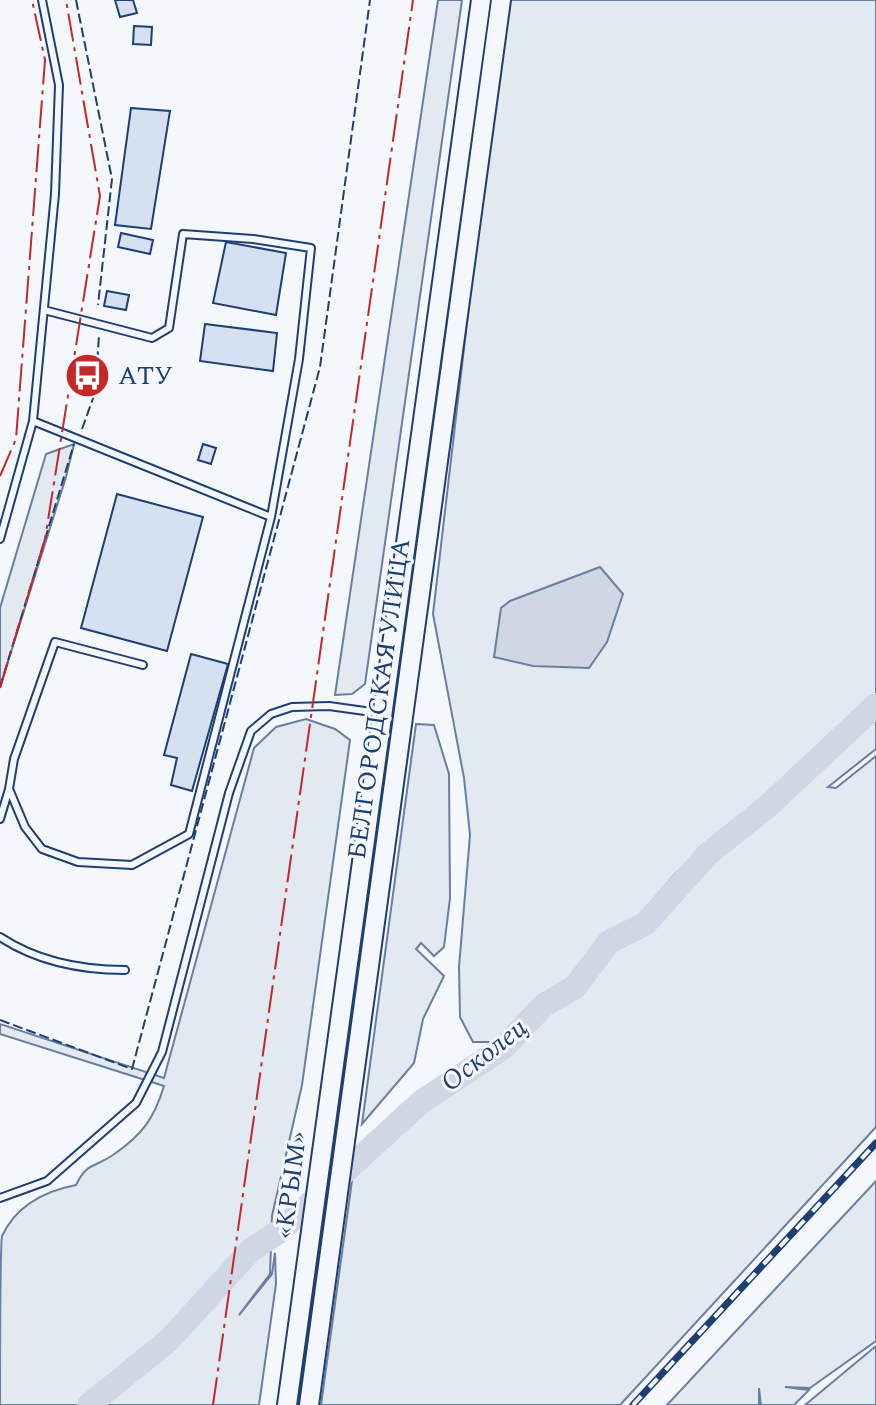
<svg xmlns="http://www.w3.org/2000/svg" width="876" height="1405" font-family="Spectral,serif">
<rect width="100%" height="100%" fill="#f4f7fb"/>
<path fill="#e3e9f0" stroke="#687fa3" stroke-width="2" d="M438,0H462L365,684L352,694L335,695Z
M510,0H876V700L765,800L675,874L638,918L607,934L572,979L531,1005L496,1042H473L460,1017L459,967L470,835L464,778L433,614L486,160Z
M74,444L66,477L0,687V608L46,454Z
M876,710V749L828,787L836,788L876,756V1127L620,1405H321L354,1166L423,1105L505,1050L546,1007L573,995L610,946L646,930L710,856L770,808Z
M306,719L335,729L350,740L302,1085L272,1216L270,1274L239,1315L272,1274L275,1253L276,1284L259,1405H0C0,1379 0,1251 2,1236C16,1206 45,1191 76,1185C87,1162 94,1168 113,1155C142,1135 154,1119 164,1086L0,1034V1024L164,1078L254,748L276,727Z
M416,724L434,725L449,774L450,898L444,947L434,956L421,943L416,949L444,976L423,1019L414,1063L362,1124Z
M876,1181V1341L810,1388L785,1387L809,1390L794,1405H761L759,1388V1405H667Z
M876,1346V1405H805Z"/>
<path fill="#cfd7e4" stroke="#687fa3" stroke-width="2" d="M600,567L623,594L607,642L589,668L533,666L494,657L501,608L510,601Z"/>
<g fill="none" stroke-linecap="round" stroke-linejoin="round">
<path stroke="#cfd7e4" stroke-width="24" d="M89,1405L169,1340L251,1250L280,1231L421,1102L503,1048L544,1005L575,987L609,942L645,924L708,854L768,806L876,705"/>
</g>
<path fill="#d5e0f0" stroke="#1d3f73" stroke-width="2" d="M115,0H133L137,13L120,17Z
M134,26L152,27L151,45L133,44Z
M131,108L170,111L151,229L115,225Z
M121,233L153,240L150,254L118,247Z
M226,242L286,253L276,315L213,303Z
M107,291L129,295L126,310L104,306Z
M205,324L277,333L273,371L200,361Z
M80,362L92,364L88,390L76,388Z
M203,444L216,448L211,464L198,460Z
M117,494L203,517L167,651L81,628Z
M191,654L228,664L192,791L171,785L177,758L164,755Z"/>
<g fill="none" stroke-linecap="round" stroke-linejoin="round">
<defs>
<path id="lane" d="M44,310L152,338L169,328L183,234L253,239L311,248L299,359L271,517
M33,421L271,517L189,834L132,865L78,862L42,849L25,827L9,789L14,759L55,642L143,665
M0,539L33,421L55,194L59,85L42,0
M0,819L9,789
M0,937C38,962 80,970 125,970
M0,1198L47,1181L136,1103L162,1052L229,793L251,731L271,714L292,707L329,706L379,713"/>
<path id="primary" d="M287,1405L481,0
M309,1405L501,0"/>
</defs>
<use href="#lane" stroke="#1d3f73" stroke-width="10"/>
<use href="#primary" stroke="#1d3f73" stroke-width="22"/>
<use href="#lane" stroke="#f4f7fb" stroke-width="6"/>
<use href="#primary" stroke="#f4f7fb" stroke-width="18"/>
<defs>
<path id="rail" d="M633,1405L876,1143"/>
</defs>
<use href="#rail" stroke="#1d3f73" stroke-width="7"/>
<use href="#rail" stroke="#f4f7fb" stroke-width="4" stroke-dasharray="12" stroke-linecap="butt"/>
<path stroke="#1d3f73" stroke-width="2" stroke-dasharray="10 4" stroke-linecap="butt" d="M76,0L112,179L98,305
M82,429L95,393L99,336
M0,687L74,444
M0,1020L132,1069L320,367L370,0"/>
<path stroke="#c62828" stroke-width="2" stroke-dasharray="28 6 4 6" stroke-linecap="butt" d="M0,476L16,439L45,60L32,0
M0,688L45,539L100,196L66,0
M213,1405L413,0"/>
</g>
<defs>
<symbol id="bus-disc" viewBox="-11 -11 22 22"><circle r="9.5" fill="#c62828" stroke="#f4f7fb"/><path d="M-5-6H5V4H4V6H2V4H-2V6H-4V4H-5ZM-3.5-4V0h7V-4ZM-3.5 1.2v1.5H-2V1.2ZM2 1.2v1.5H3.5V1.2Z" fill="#fff"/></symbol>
</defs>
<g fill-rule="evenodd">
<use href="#bus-disc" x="62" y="350" width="51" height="51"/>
</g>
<g text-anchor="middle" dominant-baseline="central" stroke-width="6" stroke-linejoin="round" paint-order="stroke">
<g font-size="26" fill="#1d3f73" stroke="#f4f7fb" text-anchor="start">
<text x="118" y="376">АТУ</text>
</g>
<g font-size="26" fill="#1d3f73" stroke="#f4f7fb">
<text transform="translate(379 699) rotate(-82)">БЕЛГОРОДСКАЯ УЛИЦА</text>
<text transform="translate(291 1185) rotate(-82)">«КРЫМ»</text>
</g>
<g font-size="28" font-style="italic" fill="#1d3f73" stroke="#f4f7fb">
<text transform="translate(484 1055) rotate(-38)">Осколец</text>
</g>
</g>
</svg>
